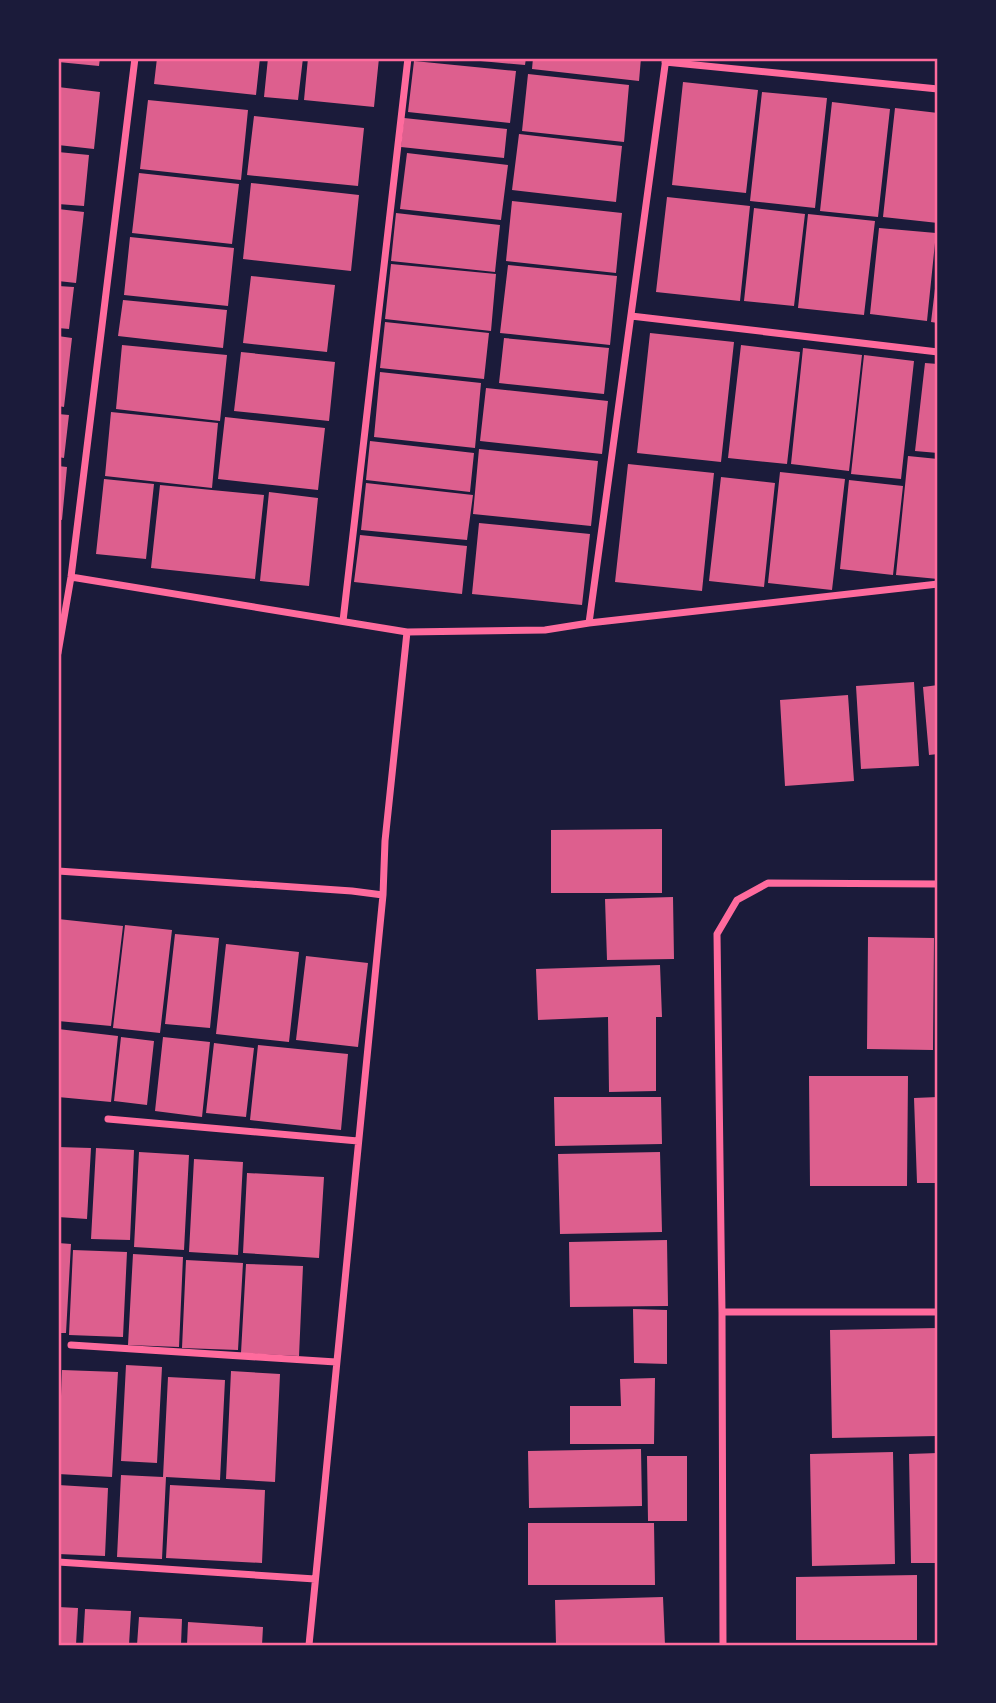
<svg xmlns="http://www.w3.org/2000/svg" width="996" height="1703" font-family="Cabin,sans-serif">
<rect width="100%" height="100%" fill="#1b1b3a"/>
<path fill="#dd5f8e" d="M58,58H100L99,66L58,62Z
M157,58H260L256,95L154,84Z
M268,58H303L298,100L264,97Z
M308,58H379L374,107L304,100Z
M470,58H526L525,65L470,60Z
M533,58H641L639,81L532,69Z
M414,61L516,71L510,123L408,112Z
M528,74L629,85L624,142L522,131Z
M683,82L758,90L746,193L672,185Z
M58,87L100,92L94,149L58,145Z
M762,92L827,98L815,208L750,201Z
M148,100L248,110L241,180L140,169Z
M832,102L890,109L878,217L820,211Z
M895,108L938,113V223L883,217Z
M254,116L364,128L358,186L247,175Z
M404,118L507,129L504,158L401,147Z
M519,134L622,146L616,202L512,190Z
M58,152L89,155L84,206L58,204Z
M407,153L508,165L501,220L400,209Z
M139,173L239,184L232,244L132,233Z
M251,183L359,195L351,271L243,259Z
M667,197L750,206L740,301L656,292Z
M512,201L622,213L616,273L506,261Z
M754,208L805,214L794,306L744,301Z
M58,209L84,212L76,283L58,281Z
M396,213L500,225L495,272L391,261Z
M808,214L875,221L864,315L798,308Z
M879,228L936,233L927,321L870,314Z
M130,237L234,248L228,306L124,295Z
M391,264L496,274L491,331L385,319Z
M508,265L617,276L610,345L500,333Z
M937,272H938V323L931,322Z
M251,276L335,285L327,352L243,343Z
M58,286L74,287L69,329L58,328Z
M123,300L227,310L223,348L118,336Z
M385,322L489,333L484,379L380,368Z
M650,333L734,342L721,462L637,453Z
M58,336L72,338L64,407L58,406Z
M504,338L609,348L604,394L499,383Z
M122,345L227,355L220,421L116,409Z
M741,345L800,352L787,464L728,458Z
M803,348L862,355L849,471L791,464Z
M241,352L335,362L329,421L234,411Z
M864,355L914,361L901,479L851,474Z
M925,363L938,364V453L915,451Z
M380,372L481,383L475,448L374,437Z
M486,388L608,401L602,454L480,441Z
M111,412L218,423L212,488L105,476Z
M58,414L69,415L64,458L58,457Z
M225,417L325,428L318,490L218,479Z
M370,441L474,453L470,492L366,480Z
M479,449L598,461L591,526L473,514Z
M908,456L938,459V579L896,575Z
M628,464L714,473L702,591L615,582Z
M58,466L67,467L62,520L58,519Z
M780,472L845,479L832,590L768,583Z
M721,477L775,483L764,587L709,581Z
M104,479L154,484L146,559L96,554Z
M849,480L903,486L893,575L840,569Z
M366,483L473,495L467,540L361,530Z
M160,485L264,495L255,579L151,568Z
M269,492L318,498L309,586L260,581Z
M479,523L590,534L582,605L472,594Z
M360,535L467,546L462,594L354,582Z
M914,682L919,766L861,769L856,686Z
M938,685V754L929,755L923,687Z
M848,695L854,781L785,786L780,700Z
M662,829V893H551V830Z
M673,897L674,959L607,960L605,899Z
M58,919L123,926L111,1026L58,1021Z
M125,925L172,930L160,1033L113,1028Z
M175,934L219,938L210,1028L165,1024Z
M868,937L934,938L933,1050L867,1049Z
M226,944L299,952L289,1042L216,1034Z
M306,956L368,963L358,1047L296,1040Z
M660,965L662,1017H656V1091L609,1092L608,1017L538,1020L536,969Z
M58,1029L118,1036L111,1102L58,1097Z
M121,1037L154,1041L147,1105L114,1101Z
M163,1037L210,1042L202,1117L155,1111Z
M214,1043L254,1048L246,1117L206,1113Z
M258,1045L348,1054L341,1130L250,1120Z
M809,1076H908L907,1186H810Z
M554,1097H661L662,1144L555,1146Z
M938,1097V1183H917L914,1098Z
M58,1147L91,1148L87,1219L58,1217Z
M96,1148L134,1150L130,1240L91,1239Z
M139,1152L189,1155L184,1250L134,1247Z
M660,1152L662,1232L560,1234L558,1154Z
M194,1159L243,1162L238,1255L189,1252Z
M247,1173L324,1177L319,1258L243,1253Z
M667,1240L668,1306L570,1307L569,1242Z
M58,1243L71,1244L66,1333H58Z
M73,1250L127,1252L123,1337L69,1335Z
M133,1254L183,1257L179,1347L128,1345Z
M186,1260L243,1263L238,1350L182,1348Z
M246,1264L303,1266L299,1356L241,1353Z
M633,1309L667,1310V1364L634,1363Z
M938,1328V1436L832,1438L830,1330Z
M126,1365L162,1367L157,1463L121,1461Z
M62,1370L118,1372L112,1477L58,1474Z
M231,1371L280,1374L275,1482L226,1479Z
M168,1377L225,1380L220,1480L166,1477L162,1559L117,1557L121,1475L163,1477Z
M655,1378L654,1444H570V1406H621L620,1379Z
M641,1449L642,1506L529,1508L528,1451Z
M893,1452L895,1564L812,1566L810,1454Z
M938,1453V1563H911L909,1454Z
M647,1456H687V1521H648Z
M58,1485L108,1488L105,1556L58,1554Z
M170,1485L265,1490L262,1563L166,1558Z
M528,1523H654L655,1585H528Z
M917,1575V1640H796V1577Z
M663,1597L665,1645H556L555,1600Z
M58,1607L78,1608L76,1645H58Z
M85,1609L131,1611L129,1645H83Z
M139,1617L182,1619L181,1645H137Z
M188,1622L263,1627L262,1645H187Z"/>
<g fill="none" stroke-linecap="round" stroke-linejoin="round">
<path stroke="#ff6b9d" stroke-width="7" d="M665,62L938,89
M631,316L938,352
M71,577L407,632L545,630L589,623L938,584
M343,621L408,58
M589,623L666,58
M58,653L71,577L135,58
M58,871L352,891L383,895L385,841L407,632
M108,1119L358,1141
M722,1312H938
M71,1345L336,1362
M58,1562L315,1579
M309,1645L383,895
M723,1645L722,1312L717,934L737,900L768,883L938,884"/>
</g>
<rect width="996" height="1703" fill="none" stroke="#1b1b3a" stroke-width="119"/>
<rect x="60" y="60" width="876" height="1584" fill="none" stroke="#ff6b9d" stroke-width="2.5"/>
</svg>
